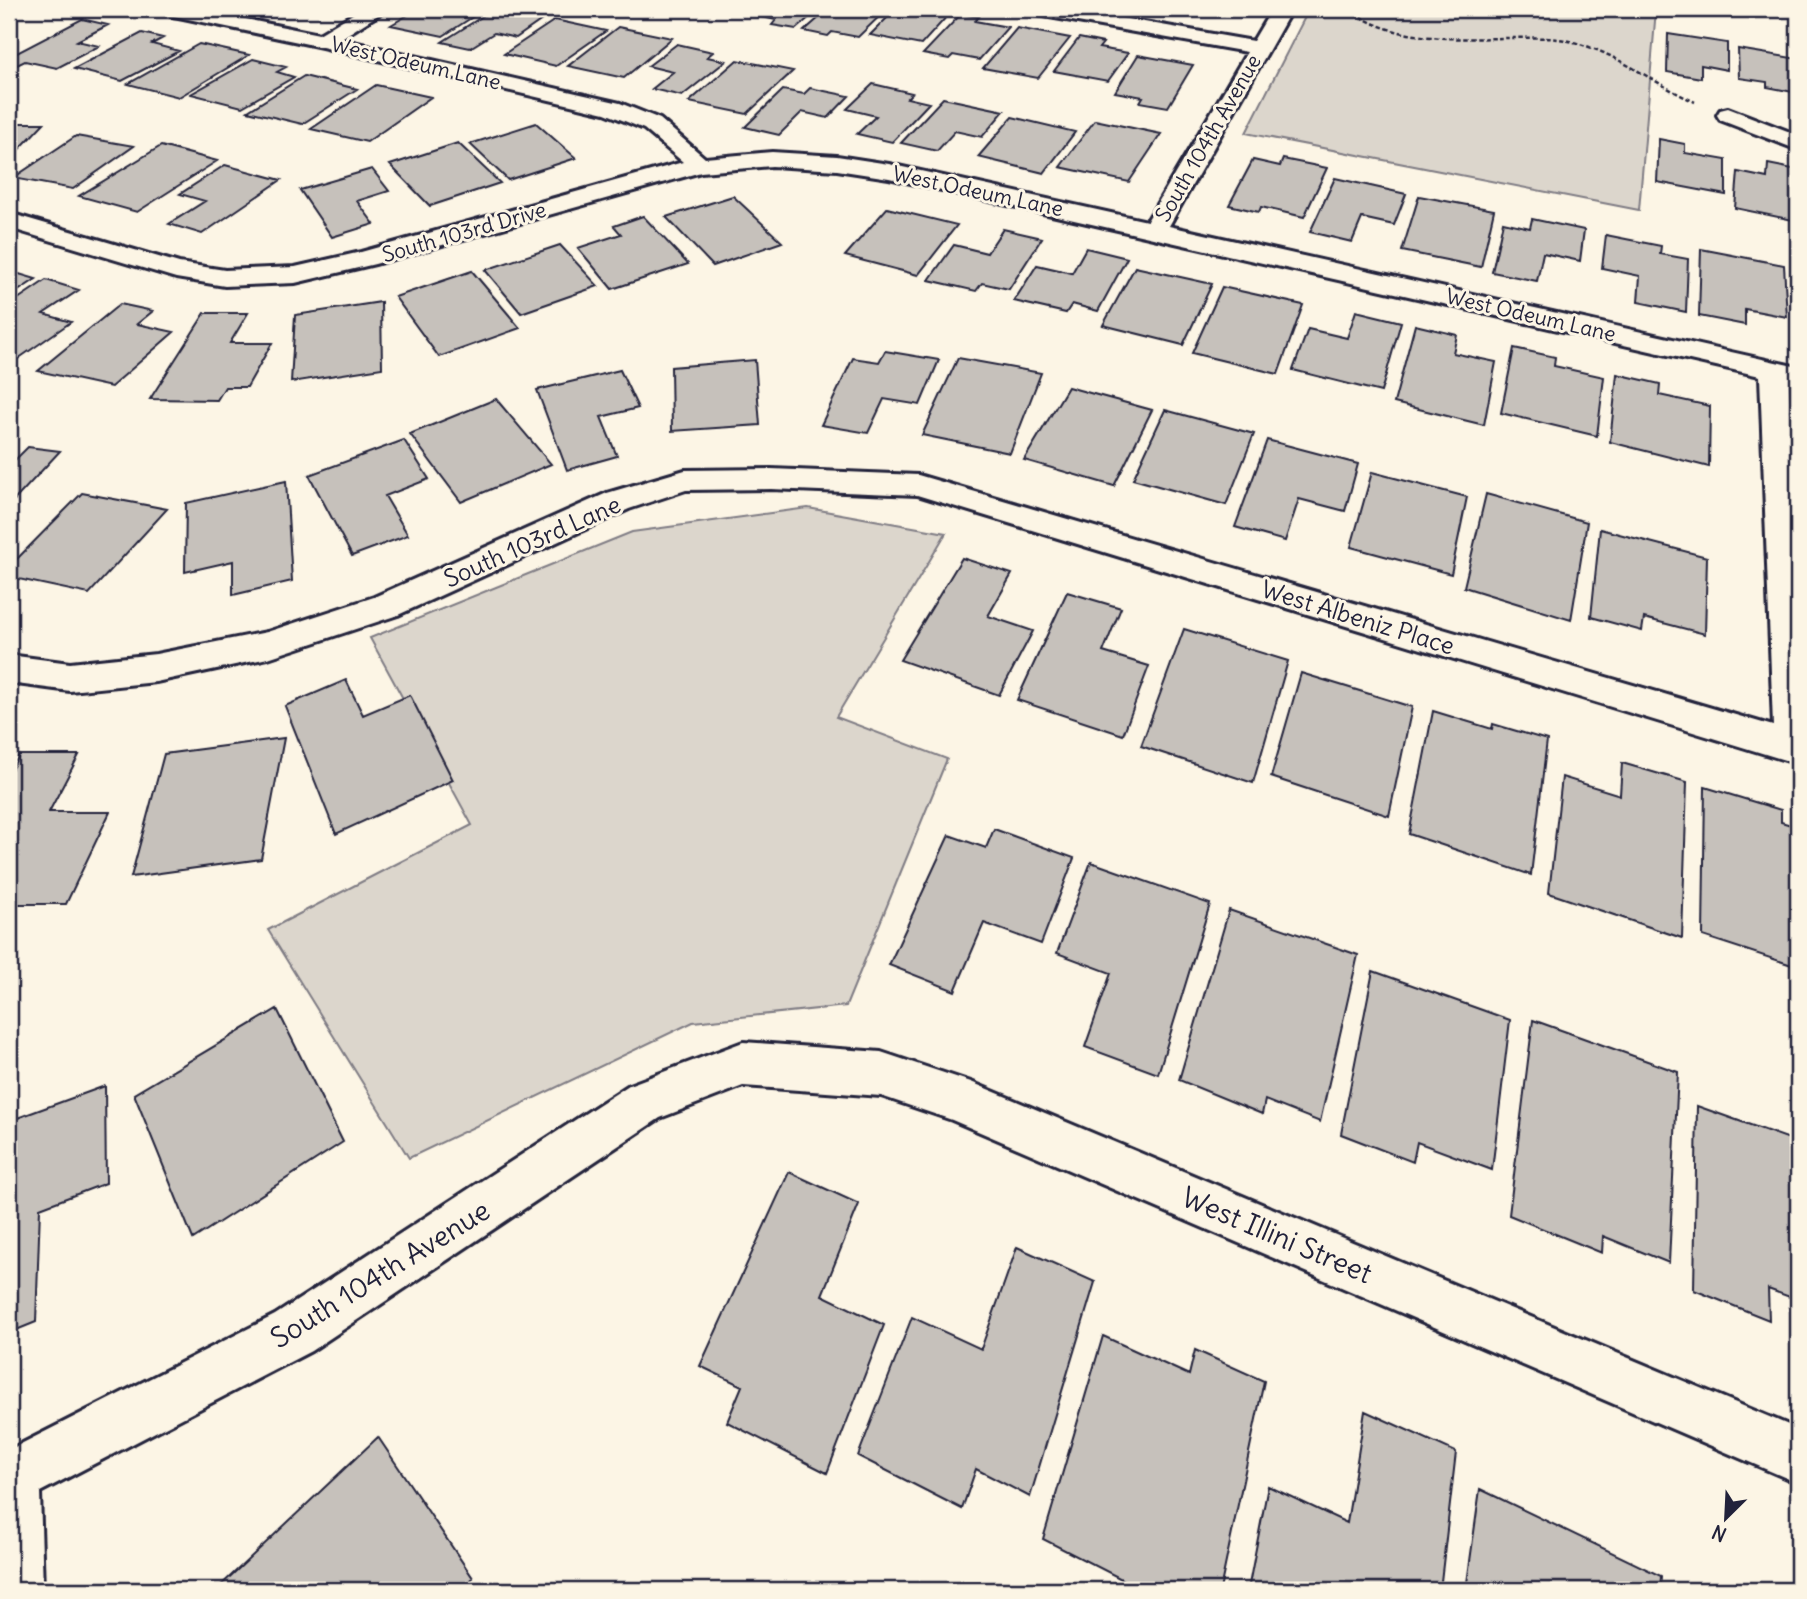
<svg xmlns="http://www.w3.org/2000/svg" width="1807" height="1599" font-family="Delius,sans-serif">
<rect width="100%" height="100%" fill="#fcf5e5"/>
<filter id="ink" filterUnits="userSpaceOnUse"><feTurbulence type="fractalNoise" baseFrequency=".0143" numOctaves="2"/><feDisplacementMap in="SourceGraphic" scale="14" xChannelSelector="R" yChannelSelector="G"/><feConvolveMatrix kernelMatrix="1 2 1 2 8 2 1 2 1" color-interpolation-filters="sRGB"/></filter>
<g filter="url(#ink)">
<path fill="#dcd6cc" stroke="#7f7c84" stroke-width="2" d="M1309,9H1656L1639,210L1246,133Z
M808,508L946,533L836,717L947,759L846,1006L693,1022L409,1158L268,930L472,825L370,638L632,532Z"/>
<path fill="#c6c1bb" stroke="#22223b" stroke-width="2" d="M418,9H485L443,36L391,25Z
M494,9L546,17L516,38L494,33L470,48L442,42Z
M761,9H819L796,29L772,25L776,20L753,15Z
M829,9H887L858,37L832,32L828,36L804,31Z
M896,9L923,14L928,9L950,13L921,45L870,35Z
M1188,9H1228L1224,15Z
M961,14L979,17L975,21L1008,27L979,60L953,55L949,59L923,54Z
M82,19L108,25L77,41L99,46L57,68L25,61L15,66L9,64V57Z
M555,20L606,31L556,66L504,54Z
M618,27L672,38L624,78L568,66Z
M1017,28L1070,38L1038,78L983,68Z
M142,33L163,38L152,44L179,51L122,81L74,69Z
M1668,34L1727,43V70L1701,65V78L1667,72Z
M1079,38L1103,43L1099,48L1128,53L1108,81L1054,71Z
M199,44L249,55L179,97L128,84Z
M677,44L713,52L707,57L726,61L682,96L652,89L673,72L648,66Z
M1738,49L1798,59V93L1767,87V82L1739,78Z
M1138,55L1193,65L1168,107L1140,102L1143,97L1115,92Z
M253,59L286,67L277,72L294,77L242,107L191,94Z
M737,60L793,71L747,114L689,102Z
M304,76L357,89L302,124L248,111Z
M873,84L912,93L907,98L929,103L892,142L857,134L876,116L847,109Z
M376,85L431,97L367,142L311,129Z
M810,88L849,96L828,118L802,112L779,135L745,127L783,90L804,94Z
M943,98L1004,111L982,137L955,131L937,151L901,143Z
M1012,117L1075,132L1044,173L978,157Z
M1095,120L1161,134L1129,182L1060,167Z
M9,123H44L9,160Z
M536,123L576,158L508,180L470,144Z
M76,136L134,146L73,189L13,178Z
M1659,139L1685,144V153L1726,160V195L1657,182Z
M458,143L500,183L430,206L390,165Z
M161,146L217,161L137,212L79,196Z
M1283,159L1327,168L1304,217L1261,207L1259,212L1229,205L1253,160L1280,166Z
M1768,164L1798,170V221L1735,208L1738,172L1767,178Z
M225,165L281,180L202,234L169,224L205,201L180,194Z
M372,169L389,191L357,201L374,224L332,237L300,190Z
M1335,178L1406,194L1394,225L1362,218L1352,242L1310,232Z
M733,196L782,242L713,266L666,217Z
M1419,196L1494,210L1481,267L1402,251Z
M887,208L957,225L918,275L845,256Z
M643,216L688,264L612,289L578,248L621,234L614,226Z
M1532,219L1584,230L1580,261L1543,253L1537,281L1492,272L1503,222L1530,228Z
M1003,229L1042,238L1009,289L982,283L976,291L929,280L954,245L987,253Z
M1606,235L1661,246L1660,254L1688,259L1686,312L1638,302L1640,276L1602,268Z
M560,245L598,286L521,313L485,270Z
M1086,248L1127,258L1098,311L1072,304L1066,313L1014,301L1037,265L1072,273Z
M1701,249L1784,265L1787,317L1745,309V325L1699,316Z
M1135,267L1212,284L1183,345L1103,325Z
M9,271L36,279L9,297Z
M472,271L520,328L439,357L395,297Z
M46,280L79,290L43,314L71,322L12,363L9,362V305Z
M1222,287L1303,305L1278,374L1192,353Z
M381,302L382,368L291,382L295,315Z
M120,304L153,311L137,324L174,332L111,387L38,371Z
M1356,311L1401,322L1381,392L1293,370L1308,329L1347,338Z
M205,313H248L230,343H272L247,387H225L217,400L150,399Z
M1415,325L1457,335L1453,353L1496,362L1484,425L1394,403Z
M1514,348L1555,357L1554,366L1604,377L1597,436L1501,413Z
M885,351L939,360L920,405L884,399L868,433L821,425L853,358L879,362Z
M958,358L1041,373L1010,453L922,435Z
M755,360L760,425L672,431L671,367Z
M620,370L638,408L601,417L617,456L567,470L537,390Z
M1617,374L1660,384L1659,395L1710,406L1709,467L1610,442Z
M1068,387L1152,410L1114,486L1024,460Z
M496,399L551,464L461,502L410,434Z
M1165,410L1254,434L1226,505L1133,479Z
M404,440L429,479L385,496L408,535L352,556L309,475Z
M1267,440L1358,464L1345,511L1299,499L1285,541L1235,527Z
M28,447L60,451L9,506V459L15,460Z
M1372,472L1467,497L1451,574L1351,547Z
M286,481L292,581L233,595V561L185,572L186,503Z
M82,493L167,509L89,594L9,577V567Z
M1486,494L1587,522L1571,620L1464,587Z
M1600,529L1707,557L1705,634L1644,618L1642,631L1591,617Z
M962,558L1012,574L988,616L1033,631L999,695L900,660Z
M1067,592L1121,608L1103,652L1149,666L1123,735L1017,700Z
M1184,629L1288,661L1253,783L1141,746Z
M1301,673L1412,707L1389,816L1271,777Z
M346,680L363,715L410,695L453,780L336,834L285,706Z
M1433,711L1492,729L1493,724L1547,740L1531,875L1409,834Z
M284,738L261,859L131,877L164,754Z
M19,755H79L49,812H110L66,904H9V774Z
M1622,763L1687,782L1682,938L1549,893L1562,777L1620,795Z
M1705,787L1781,810V822L1798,827V967L1703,936Z
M994,829L1074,858L1041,944L984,923L955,991L889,965L949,835L986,848Z
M1091,862L1210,904L1158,1074L1085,1047L1111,973L1057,953Z
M1229,910L1358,955L1320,1122L1265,1100L1262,1114L1179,1080Z
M1373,971L1510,1020L1492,1170L1417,1142L1413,1162L1341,1134Z
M277,1009L343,1142L193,1239L134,1094Z
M1533,1020L1678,1072L1669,1263L1603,1236L1602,1253L1509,1215Z
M105,1086L106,1183L40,1208L36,1322L9,1333V1121Z
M1697,1106L1798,1142V1300L1768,1289L1769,1320L1694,1290Z
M789,1172L859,1204L822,1295L884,1325L827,1473L727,1422L742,1386L700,1366Z
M1017,1247L1095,1282L1030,1497L976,1469L962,1509L858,1456L912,1317L981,1349Z
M1103,1336L1189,1375L1195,1350L1264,1381L1220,1590H1143L1043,1539Z
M1365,1411L1456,1452L1440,1590H1248L1268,1486L1347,1523Z
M378,1437L473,1578L461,1590H216Z
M1480,1489L1661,1576L1660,1590H1466Z"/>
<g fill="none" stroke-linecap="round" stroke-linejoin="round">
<defs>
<path id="minor" d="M159,9H196L319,34L361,9H384L381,13L340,39L620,103L660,119L705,158L772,152L837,156L889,164L1147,221L1247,52L1038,15L1028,9H1070L1253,41L1272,9H1292L1169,226L1798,367V385L1789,383L1798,540V764L917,495L771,489L686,490L629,509L398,615L268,658L156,682L70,691L9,683V655L70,663L156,654L267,632L374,597L607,493L685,470L771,469L918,475L1773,726L1760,376L889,178L837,170L772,166L701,172L375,264L295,283L225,286L176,278L9,228V213L179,263L225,270L295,267L361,252L683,162L644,129L605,113L322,47L169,15Z
M1728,108L1798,135V150L1720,120L1717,115L1720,110Z
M743,1042L881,1052L971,1082L1798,1429V1483L952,1120L881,1096L743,1086L660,1118L311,1351L40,1492L43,1590H9V1450L275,1315L629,1085Z"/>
</defs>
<use href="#minor" stroke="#22223b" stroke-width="6"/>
<path stroke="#22223b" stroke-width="2.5" stroke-dasharray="4.5 2.5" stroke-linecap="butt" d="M1349,9C1393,42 1452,39 1505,38C1527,38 1548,36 1569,41C1614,51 1653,83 1695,102"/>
<use href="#minor" fill="#fcf5e5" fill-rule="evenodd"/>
</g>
</g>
<g text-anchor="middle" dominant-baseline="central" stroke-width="6" stroke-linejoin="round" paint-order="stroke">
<g font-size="21" fill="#22223b" stroke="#fcf5e5">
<text transform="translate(416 63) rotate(13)">West Odeum Lane</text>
<text transform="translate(1208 138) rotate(-60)">South 104th Avenue</text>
<text transform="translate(978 191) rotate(12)">West Odeum Lane</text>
<text transform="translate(464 232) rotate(-16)">South 103rd Drive</text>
<text transform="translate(1531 315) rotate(13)">West Odeum Lane</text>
</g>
<g font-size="24" fill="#22223b" stroke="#fcf5e5">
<text transform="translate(532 541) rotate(-24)">South 103rd Lane</text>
<text transform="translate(1358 617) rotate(17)">West Albeniz Place</text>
</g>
<g font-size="28" fill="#22223b" stroke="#fcf5e5">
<text transform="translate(1277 1235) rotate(23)">West Illini Street</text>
<text transform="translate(380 1274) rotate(-32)">South 104th Avenue</text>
</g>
</g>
<rect width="1807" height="1599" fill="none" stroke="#fcf5e5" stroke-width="35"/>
<rect x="18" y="18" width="1772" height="1564" fill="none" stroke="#22223b" stroke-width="2.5" filter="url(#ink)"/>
<g transform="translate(1726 1518) rotate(204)" stroke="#fcf5e5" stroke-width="5" paint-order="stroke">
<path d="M0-5L12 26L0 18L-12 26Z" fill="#22223b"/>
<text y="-10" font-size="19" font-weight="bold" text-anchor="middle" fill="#22223b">N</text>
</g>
</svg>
